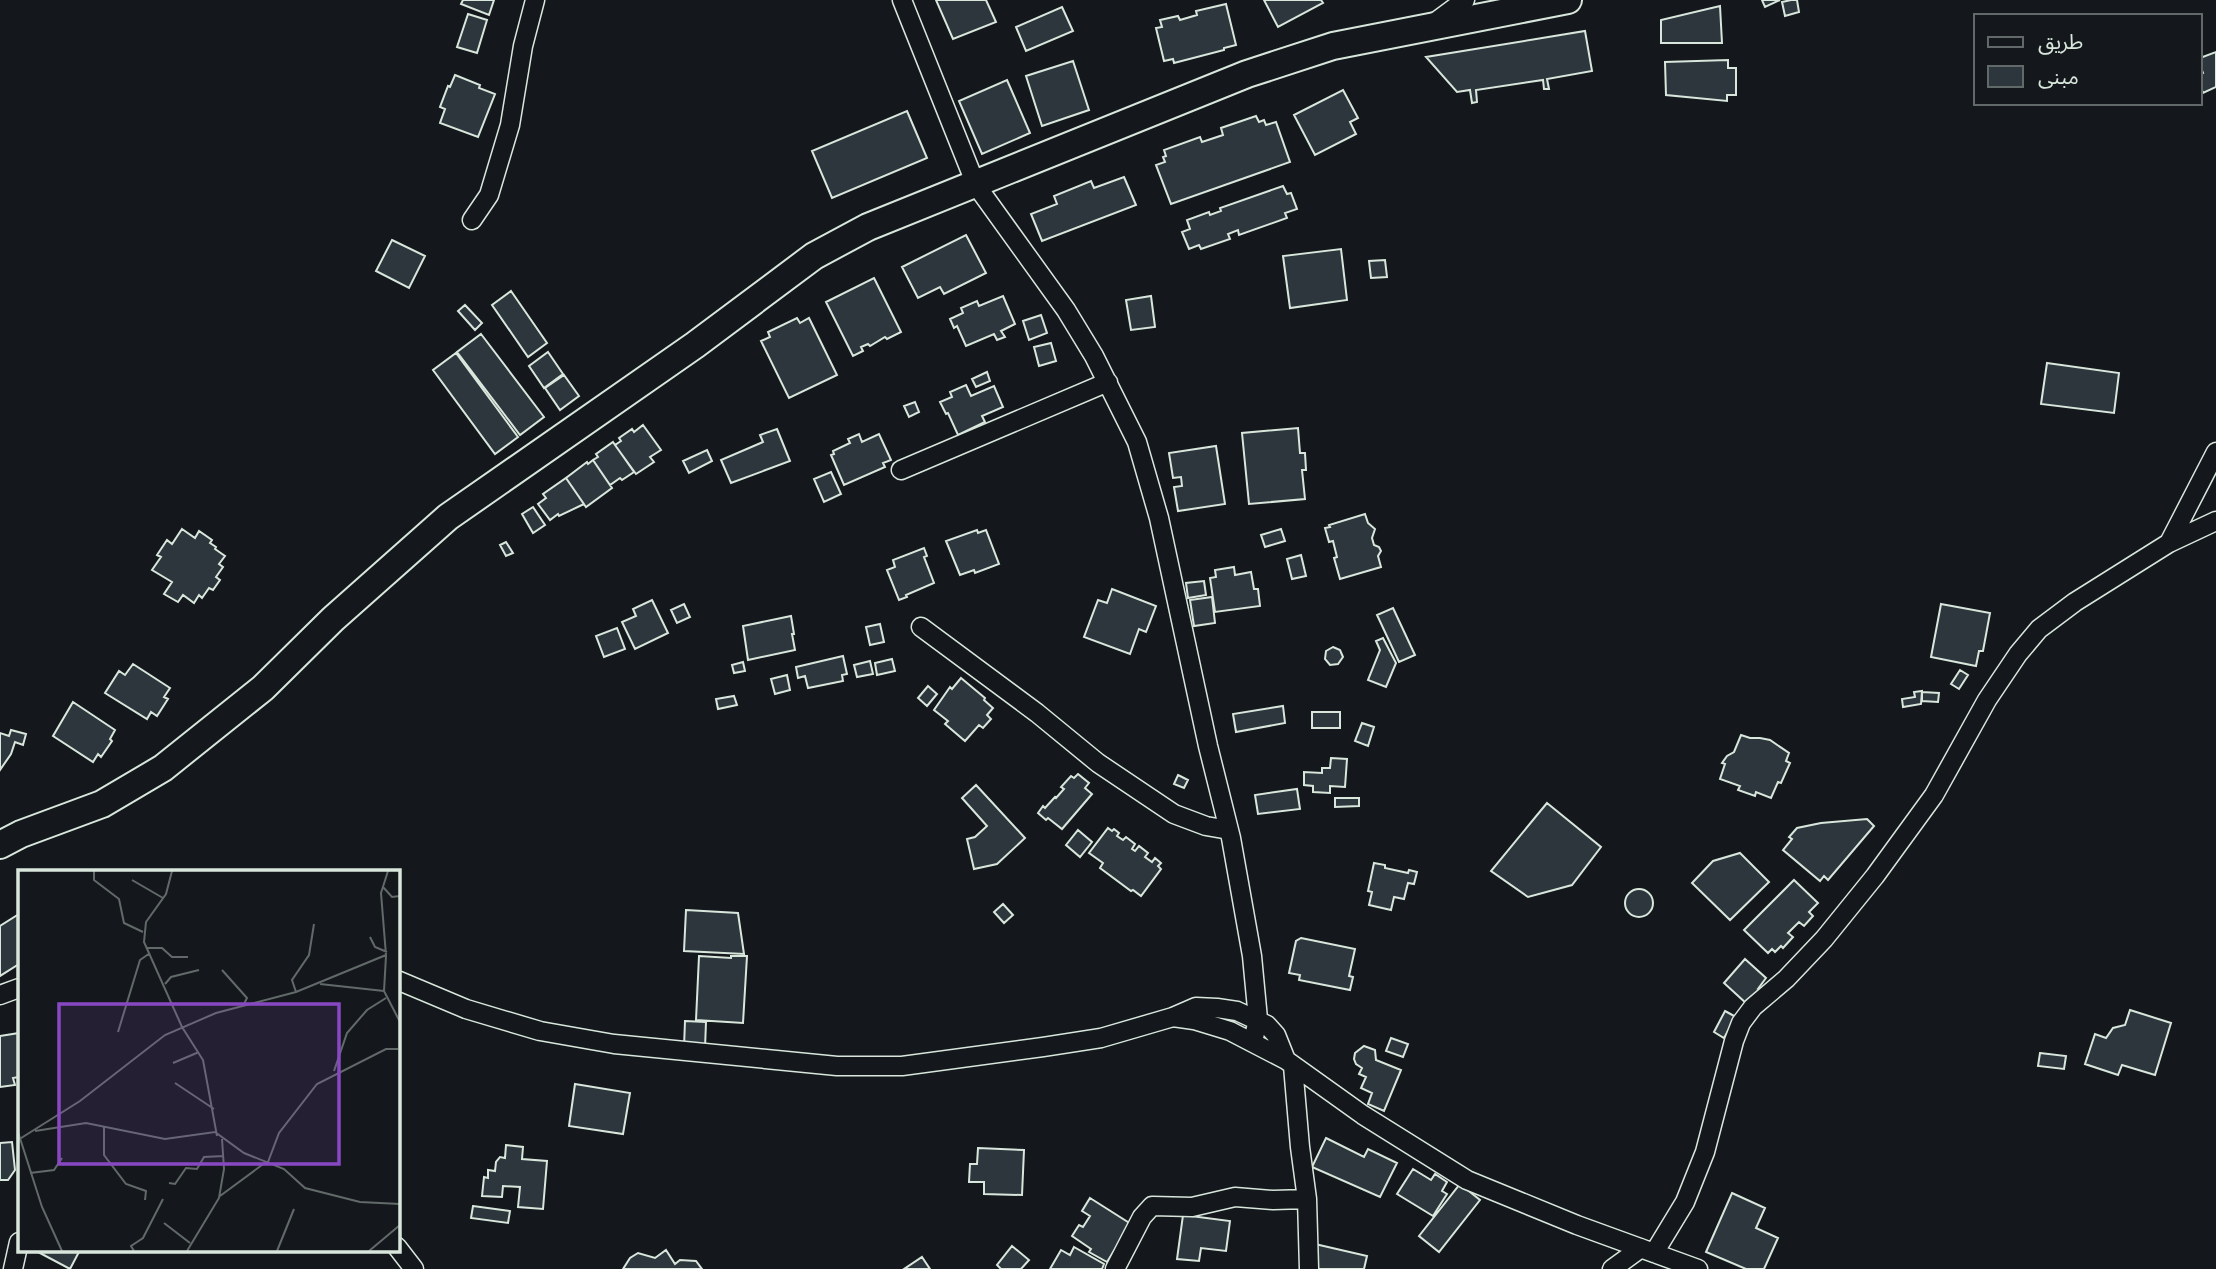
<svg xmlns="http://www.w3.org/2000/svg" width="2216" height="1269" font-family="'Golos Text','Noto Sans Arabic',sans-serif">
<rect width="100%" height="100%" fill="#14181c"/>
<path fill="#2c363c" stroke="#d8e6dc" stroke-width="2" d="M463,0H494L489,15L461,4Z
M936,0H986L996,22L953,39Z
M1264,0H1321L1323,3L1278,27Z
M1762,0H1780L1765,7Z
M1791,0H1797L1799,12L1785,16L1782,2Z
M1226,4L1236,45L1224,48V50L1174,63L1173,59L1164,61L1156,28L1162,27L1160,20L1178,16L1180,20L1197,15L1196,11Z
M1720,6L1722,43H1661V20Z
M1062,7L1073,31L1026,51L1016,27Z
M468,14L487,20L477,53L457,47Z
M1585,31L1592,71L1547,79L1549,89H1544L1543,80L1476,90L1477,102L1472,103L1470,90L1457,92L1426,57Z
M2216,52V87L2203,93L2200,86V74L2203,73L2200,66V58Z
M1728,60V68H1736V95H1727V101L1666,95L1665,62Z
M1073,61L1089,110L1042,126L1026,76Z
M455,75L480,85L479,88L495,94L478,137L440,123L445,109L440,107L448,86L450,87Z
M1007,80L1030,133L982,154L959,101Z
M1343,90L1358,118L1350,122L1356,134L1315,155L1294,115Z
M907,111L927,158L832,198L812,151Z
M1256,116L1259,122L1264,120L1266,125L1276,122L1290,162L1171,204L1156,165L1165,162L1163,157L1166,156L1164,150L1200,137L1202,142L1223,135L1221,128Z
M1124,177L1136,205L1042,241L1031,214L1057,204L1054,196L1091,181L1094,188Z
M1283,186L1287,194L1291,193L1297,209L1285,213L1287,218L1239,235L1238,230L1228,234L1230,239L1201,249L1199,245L1189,249L1182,232L1190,229L1187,220L1209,212L1210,215L1221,211L1220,208Z
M966,235L986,273L944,294L940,287L918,298L902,267Z
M392,240L425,256L409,288L376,271Z
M1341,249L1347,300L1290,308L1283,256Z
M1385,260L1387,277L1371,278L1369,261Z
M874,278L901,332L887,339L885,337L870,346L868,344L861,347L863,351L853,356L826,302Z
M511,291L547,343L528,357L492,305Z
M1003,296L1015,324L1001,331L1005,337L997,340L994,334L966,346L957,326L954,328L950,319L963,313L961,308L977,301L979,306Z
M1151,296L1155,327L1131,330L1126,300Z
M465,305L482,323L475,330L458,311Z
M1041,315L1047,333L1029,340L1023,321Z
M797,318L800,323L809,318L837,375L789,398L761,341L770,337L768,332Z
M481,334L544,417L520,435L457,352Z
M1051,343L1056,361L1039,366L1034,347Z
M548,352L563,374L544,388L529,366Z
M456,353L518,437L495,454L433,370Z
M2047,363L2119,373L2114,413L2041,404Z
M987,372L990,381L976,387L972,379Z
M564,375L579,396L560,410L545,388Z
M966,385L971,396L994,386L1003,407L982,416L985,422L958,435L948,413L946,414L940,402L952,397L950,392Z
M915,402L919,412L909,417L904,406Z
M643,425L661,450L650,457L654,462L636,474L615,445L621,441L619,438L632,429L634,432Z
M1298,428L1300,453H1305L1306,470H1302L1305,499L1249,504L1242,433Z
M777,429L790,461L731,483L721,460L763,442L760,435Z
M859,434L862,442L879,434L891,460L883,463L885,467L844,485L831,455L834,454L833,451L850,443L848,439Z
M613,442L634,472L622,480L620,478L610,485L593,460L598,457L596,454Z
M1216,446L1225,504L1178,511L1174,487L1182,486L1181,477L1173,478L1169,453Z
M707,450L712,461L689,473L683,461Z
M593,460L612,488L586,507L566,478L587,462L588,464Z
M831,472L841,494L824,502L814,479Z
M566,478L584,504L559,516L558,514L550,520L538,504L546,498L543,494Z
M533,507L545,525L533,533L522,514Z
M1365,514L1368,523L1375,529L1372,538L1374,545L1379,547L1381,551L1378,556L1381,567L1340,579L1334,558L1337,557L1333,541L1329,542L1325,528L1330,527L1329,525Z
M182,529L195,538L199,531L212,540L210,543L216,547L215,549L225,556L219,564L223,567L216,577L220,580L213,590L209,588L202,598L199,595L194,603L183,595L178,602L164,594L172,582L152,570L161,557L157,555L167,540L172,544Z
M1281,529L1285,541L1265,547L1261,535Z
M977,530L978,533L986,530L999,564L975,573L974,570L960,575L946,541Z
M506,542L513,553L506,556L500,545Z
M924,548L927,556L924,557L934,583L906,595L907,597L899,600L887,570L895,567L893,560Z
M1301,555L1306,576L1292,579L1287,559Z
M1234,567L1235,575L1251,572L1254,589H1258L1260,606L1215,612L1210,578L1216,577L1215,570Z
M1204,581L1206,595L1188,598L1186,583Z
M1112,589L1156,606L1146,632L1139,629L1130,654L1084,637L1098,600L1107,603Z
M1212,597L1215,623L1194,626L1190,600Z
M652,600L668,633L635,649L622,622L636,616L633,609Z
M684,604L690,617L677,623L671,610Z
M1941,604L1990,613L1983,651H1979L1976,666L1931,657Z
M1393,608L1415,655L1399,662L1377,615Z
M791,616L794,634H792L795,650L748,660L743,626Z
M880,624L884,642L870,645L866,627Z
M617,628L625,649L604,657L596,636Z
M1383,638L1396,663L1386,687L1368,680L1380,650L1376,641Z
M1333,647L1340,650L1343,657L1338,664L1330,665L1325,659L1326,651Z
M843,656L847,674L842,675L843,681L808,688L805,676L798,678L796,667Z
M892,659L895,671L877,675L875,663Z
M870,661L873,674L857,677L854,665Z
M743,662L745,671L734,673L732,665Z
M133,664L170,688L164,697L168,699L157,716L151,712L147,719L105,693L119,671L125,675Z
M1960,670L1968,675L1959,689L1951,684Z
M787,675L790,690L775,694L771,679Z
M961,678L985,698L984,700L993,708L987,715L991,719L983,728L979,725L965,741L945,724L948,721L934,710L950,687L952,689Z
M928,686L937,694L927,706L918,698Z
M1922,691L1921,704L1903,707L1902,699L1915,697L1914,692Z
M1922,692L1939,693L1938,702L1922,701Z
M734,696L737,705L718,709L716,699Z
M73,702L115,730L110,739L112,741L101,757L98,754L93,762L53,736Z
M1283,706L1285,723L1236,732L1233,714Z
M1312,712H1340V728H1312Z
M1362,723L1374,727L1368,746L1355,741Z
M11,730L26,734L23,745L15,742L11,754L0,770V733L9,736Z
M1741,735L1750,738H1760L1770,740L1789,753L1786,761L1790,763L1781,783L1778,782L1771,798L1756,792L1755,796L1738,790L1740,786L1720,779L1725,764L1722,763L1727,756L1734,752Z
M1331,758L1347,759L1345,787L1330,786V793L1313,792V786L1304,785V772L1322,773V768H1330Z
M1078,774L1089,783L1085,788L1092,794L1062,829L1048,818L1046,820L1038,813L1043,806L1045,808L1055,797L1056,798L1064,789L1061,787L1071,776L1074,778Z
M1178,775L1188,780L1184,788L1174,784Z
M976,785L1025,838L997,864L974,869L967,839L975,837L987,826L962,798Z
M1297,789L1300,809L1258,814L1255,795Z
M1335,798H1359V806L1335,807Z
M1547,803L1601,847L1572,885L1528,897L1491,871Z
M1867,819L1874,826L1828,880L1824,876L1820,881L1783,850L1792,839L1789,837L1797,828L1821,823Z
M1108,828L1112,831L1114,829L1119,833L1117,836L1123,840L1126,837L1135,844L1132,849L1135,851L1139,846L1148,853L1145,857L1152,862L1155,858L1161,863L1158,866L1161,869L1141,896L1133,890L1131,891L1100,868L1103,863L1089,853Z
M1078,830L1092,842L1080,857L1066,845Z
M1740,853L1769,882L1730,920L1692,883L1713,861Z
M1374,863L1385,865V868L1408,873L1409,870L1417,872L1414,884L1408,883L1404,899L1394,897L1391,910L1369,905L1372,892L1368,891Z
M1794,880L1818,903L1809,912L1813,916L1804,926L1799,922L1788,933L1793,937L1783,948L1781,946L1775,952L1772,949L1768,953L1744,930Z
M1625 903a14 14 0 1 1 28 0a14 14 0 1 1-28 0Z
M1003,904L1013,915L1004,923L994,912Z
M686,910L738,913L744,954L684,951Z
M19,914V964L0,976V926Z
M1301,938L1355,949L1349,976L1353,977L1350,990L1299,980L1300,975L1289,973L1296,941Z
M699,956L731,958V956H747L743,1023L696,1020Z
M1745,959L1766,978L1758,989L1760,990L1747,1004L1724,983Z
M2130,1010L2171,1023L2155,1075L2122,1065L2118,1075L2085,1064L2095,1034L2106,1038L2113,1028L2125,1025Z
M1725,1011L1736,1017L1724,1038L1714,1032Z
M685,1021L706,1022L705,1048L684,1047Z
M19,1033V1077L13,1078L15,1085L0,1087V1036Z
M1391,1038L1408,1044L1403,1057L1386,1051Z
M1364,1046L1375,1050L1376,1060L1401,1070L1384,1111L1368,1104L1372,1093L1361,1088L1366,1077L1359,1074L1362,1068L1356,1064L1354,1059L1355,1053Z
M2040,1053L2066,1056L2064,1069L2038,1066Z
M575,1084L630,1093L623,1134L569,1126Z
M1326,1138L1364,1157L1368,1149L1397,1163L1380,1197L1312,1167Z
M12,1142L15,1170L8,1180H0V1143Z
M506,1145L523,1147L522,1159L547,1161L543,1209L518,1207L520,1187L503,1186L502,1197L482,1196L484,1177L488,1178V1170L495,1171L496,1162L500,1157L505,1158Z
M978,1148L1024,1150L1022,1195L984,1194V1182H969L970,1164H977Z
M1413,1169L1431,1180L1435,1174L1447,1182L1442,1191L1447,1194L1433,1216L1397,1194Z
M1460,1184L1480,1200L1439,1252L1419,1236Z
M1732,1193L1765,1208L1756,1228L1778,1238L1764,1269H1746L1706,1252Z
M1090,1198L1131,1224L1107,1262L1089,1252L1091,1249L1072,1236L1079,1225L1083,1227L1090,1216L1082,1211Z
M473,1206L510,1211L508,1223L471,1218Z
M1183,1215L1230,1221L1226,1251L1201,1248L1199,1261L1177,1259Z
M1315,1244L1367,1256L1364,1269H1317Z
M1012,1246L1029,1260L1021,1269H1001L997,1265Z
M1074,1247L1104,1264L1102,1269H1050L1061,1250L1070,1255Z
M39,1250H80L70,1269L38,1252Z
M666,1250L675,1264L680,1260L696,1261L702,1269H623L630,1258L638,1253L655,1258Z
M922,1257L930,1269H904Z"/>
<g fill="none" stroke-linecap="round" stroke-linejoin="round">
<defs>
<path id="street" d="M902,0L976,185L1066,310L1094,356L1137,442L1159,518L1208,746L1231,838L1252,956L1258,1019L1253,1042
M1434,23L1465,0
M472,220L489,195L510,125L523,46L535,0
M901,470L1108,382
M2169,543L2216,452
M921,627L1037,713L1098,763L1174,814L1206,826L1229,830
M397,980L466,1009L540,1031L614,1044L837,1066H902L1043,1047L1101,1038L1173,1017L1196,1007L1217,1008L1237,1011L1267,1025L1276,1035L1286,1060
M0,995L19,988
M1173,1017L1194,1020L1230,1031L1286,1060L1363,1115L1467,1180L1577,1225L1698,1269
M1293,1066L1300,1147L1307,1199L1309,1269
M397,1247L414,1269
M1654,1253L1685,1202L1705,1152L1734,1041L1741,1023L1753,1007L1786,979L1824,939L1875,876L1934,795L1987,700L2018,654L2039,629L2075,602L2169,543L2216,521
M13,1269L19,1242
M1115,1269L1142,1217L1152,1206L1192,1207L1235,1197L1273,1200L1307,1199
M1612,1269L1641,1248"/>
<path id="secondary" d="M0,845L21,834L102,804L163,768L263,688L333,619L448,517L695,345L814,256L868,227L1247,74L1333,46L1568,0"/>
</defs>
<use href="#street" stroke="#d8e6dc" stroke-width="21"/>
<use href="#secondary" stroke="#d8e6dc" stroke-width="30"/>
<use href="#street" stroke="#14181c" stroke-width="18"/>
<use href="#secondary" stroke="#14181c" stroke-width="26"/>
</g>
<g transform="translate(18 870)">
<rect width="382" height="382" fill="#14181c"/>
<path fill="none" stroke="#626a69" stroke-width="2" d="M76,1V10L101,29L106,53L125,62M154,1L148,24L128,52L126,72L164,157L185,190L199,266M114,10L145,28M365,17L374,27L382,26M352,67L357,77L369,82M128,78H144L154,87H170M368,86L366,121L382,152M204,100L229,128L226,134M147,114L153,107L181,100M302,114L366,121M278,122L274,110L291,85L296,54M100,162L122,90L132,83M382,166V204M155,193L181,182M316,201L329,163L349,140L368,128M157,213L196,239M86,256V285L108,314L128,321L127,330M17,261L68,253L147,269L197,262L226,283L266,299L287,318L342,332L382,334M0,262L24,337L44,381M0,270L62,231L147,165L198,143L278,122L368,85L363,23L370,1M250,292L261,263L299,214L368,179H380M12,303L36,300L44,288M151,313L157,314L168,298L179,299L186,287L206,286M202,326L248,292M146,353L172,373M116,381L113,376L125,368L145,329M169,381L201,328L206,299L204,269M259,381L276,339M351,381L382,355"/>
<path fill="#8948c3" fill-opacity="0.15" stroke="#8948c3" stroke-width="3.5" d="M41,134H321V294H41Z"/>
<rect width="382" height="382" fill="none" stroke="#d8e6dc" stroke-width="3.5"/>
</g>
<rect x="1974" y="14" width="228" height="91" fill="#14181c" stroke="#626a69" stroke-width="2"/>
<rect x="1988" y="37" width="35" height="10" fill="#14181c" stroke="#626a69" stroke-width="2"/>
<text x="2038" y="49" font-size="21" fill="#d8e6dc">طريق</text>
<rect x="1988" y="66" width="35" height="21" fill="#2c363c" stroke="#626a69" stroke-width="2"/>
<text x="2038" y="84" font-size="21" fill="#d8e6dc">مبنى</text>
</svg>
